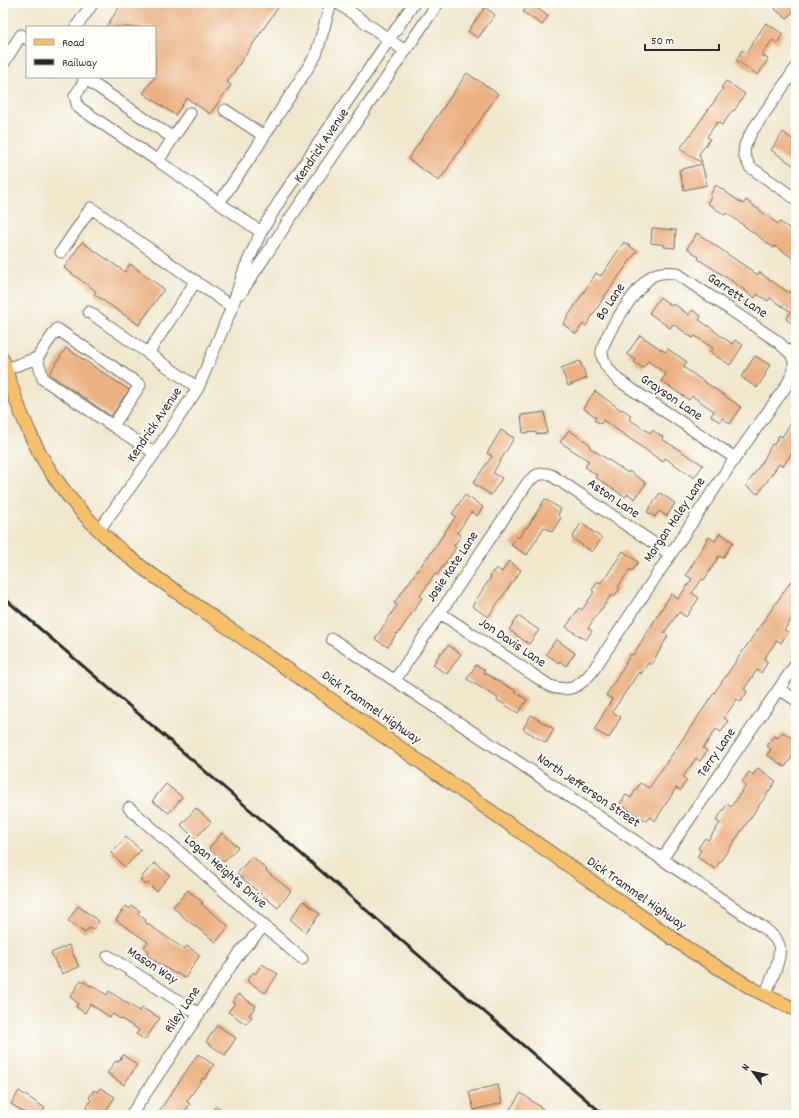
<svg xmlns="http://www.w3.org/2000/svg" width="799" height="1118" font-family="Dekko,sans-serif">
<rect width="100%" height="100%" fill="#fdfcf7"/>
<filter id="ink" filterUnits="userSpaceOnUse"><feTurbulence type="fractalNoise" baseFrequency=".025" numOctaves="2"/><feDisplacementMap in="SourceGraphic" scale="8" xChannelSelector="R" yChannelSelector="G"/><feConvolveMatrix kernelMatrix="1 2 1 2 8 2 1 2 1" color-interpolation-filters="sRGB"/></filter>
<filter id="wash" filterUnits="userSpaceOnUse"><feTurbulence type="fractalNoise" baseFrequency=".012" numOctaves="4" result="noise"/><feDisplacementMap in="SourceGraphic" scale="16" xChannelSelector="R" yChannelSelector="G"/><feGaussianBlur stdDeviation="0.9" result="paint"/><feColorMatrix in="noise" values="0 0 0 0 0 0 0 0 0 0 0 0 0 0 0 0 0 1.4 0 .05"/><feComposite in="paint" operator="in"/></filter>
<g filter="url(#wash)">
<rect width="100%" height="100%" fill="#f0e7cd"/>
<g id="blocks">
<path fill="#ebb182" d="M122,3H281L227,82L231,85L210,114L187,98L175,115L143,93L155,77V27H106Z
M530,3L548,16L542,25L523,12Z
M780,3H796V7L787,19L775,9Z
M485,7L495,15L478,38L468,31Z
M766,23L783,34L777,43L772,40L762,55L768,59L758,75L736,60L742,50L746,53Z
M467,73L498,94L439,181L408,159Z
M726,81L745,94L734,111L733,110L722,125L717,122L707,137L710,139L699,154L702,163L680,149L711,106L723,89L721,88Z
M783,132L796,142V167L771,150Z
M702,164L707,185L684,190L679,170Z
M716,185L743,204L746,200L778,224L780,222L796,233V260L775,246L774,248L727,213L725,215L707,203L712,196L710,195Z
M652,228L676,230L675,248L664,247L665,245L651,243Z
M697,233L758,275L759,272L789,293L790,291L796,295V326L786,319L791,312L770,298L768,301L757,294L755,298L729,279L698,259L699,257L687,248Z
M82,242L125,272L130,264L164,289L139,325L94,294L96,291L64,268Z
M624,242L637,251L604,297L586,326L583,324L576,334L563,324L596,273L601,276Z
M660,297L672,306L674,304L689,315L692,310L701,316L699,320L714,330H713L732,344L735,340L743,345L730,365L710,352L713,348L695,336L693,338L673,324L670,328L649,313Z
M640,335L665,352L668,349L687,362L683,367L741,407L730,424L723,418L720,422L711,416L714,411L692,396L689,400L661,381L666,374L648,361L643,368L634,362L636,360L627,354Z
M66,348L129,390L111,416L49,374Z
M755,356L770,365L765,373L766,374L757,388L741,377Z
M580,361L587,378L568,386L561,368Z
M595,391L621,410L622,409L631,415L629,419L650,433L652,430L663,437L662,439L703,465L694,478L665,458L663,462L603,420L601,424L594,420L596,417L583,408Z
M545,412L547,433L536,434V432L523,433L521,415Z
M796,415V457L791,454L783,466L779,464L758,494L746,486L766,456V455L772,444L774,445L779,435L782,437Z
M501,430L514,438L493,473L502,478L491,495L473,483L492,456L487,453Z
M569,430L591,445L589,447L628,473L629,471L646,483L635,499L628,494L625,497L595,477L597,475L585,467L589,461L560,442Z
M660,493L675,503L667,516L659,511L655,517L647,512Z
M465,495L483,507L477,516L471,512L457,533L461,535L454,546L456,548L437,575L435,574L420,596L422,598L398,634L397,633L388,647L375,639L397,605L394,603L428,556V557L456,516L452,514Z
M545,499L561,509L558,515L561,518L552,532L544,527L527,555L511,545L517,536L519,538L526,527L527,528Z
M581,523L602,538L592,552L572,538Z
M720,533L733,542L723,558L719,556L704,580L702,579L692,593L699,598L686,617L679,612L664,633L668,636L651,665L648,663L641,674L639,672L612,712L621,717L609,738L594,730L612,699L606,695L626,664H625L631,654L633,655L671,594L678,599L692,579L686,575L709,537L715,541Z
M623,551L638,562L632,571L630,569L618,587L620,588L614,597L611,595L601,610H600L588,628L592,631L586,640L566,627L579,608L582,610L594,592L592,590L598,581L600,583L605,578Z
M509,561L521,570L488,617L472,606L491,577L490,576L496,568L502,572Z
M791,581L796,584V613L784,630L788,632L781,643L777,640L764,659L768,662L761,673L757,670L744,689L747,692L741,702L737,699L724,718L728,721L721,732L716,729L708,741L703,748L707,751L700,761L696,758L691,765L683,777L687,780L680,790L676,788L655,821L649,817L646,821L620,804L626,795L631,798L640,783L649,788Z
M518,616L539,630L529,644L509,630Z
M556,639L575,653L566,666L560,661L559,663L546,654Z
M448,645L461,654L447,674L433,665L441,652L443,653Z
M476,665L485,670L483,672L516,691L515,692L527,700L518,713L497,700L498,698L467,679Z
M531,715L554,729L546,743L523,729Z
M783,732L796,741V751L785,767L767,755L771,749L767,746L774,736L778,738Z
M758,768L776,781L715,869L697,857L701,850L698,848L705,838L708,840L720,823L716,821L727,804L731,807L746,785L742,782L749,772L753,775Z
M166,784L182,797L169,813L152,801Z
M196,808L211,822L195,839L181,825Z
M222,833L238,847L224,862L209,848Z
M126,837L141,850L125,867L111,853Z
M252,856L267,870L266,871L291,891L278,908L237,874Z
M154,863L170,875L156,891L148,883L146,885L140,879Z
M188,890L203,903L201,904L229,926L216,942L187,920L173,907Z
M304,901L320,914L305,932L290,919Z
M78,906L99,921L93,930L89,928L85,933L68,921Z
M125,906L130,909L132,906L140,911L138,914L146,920L145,922L181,947L185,949L187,946L200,955L185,978L176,973L175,974L146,955L149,951L144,947L148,942L116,920Z
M69,945L79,967L62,974L59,967L58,968L51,953Z
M262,964L278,974L265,993L247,981L253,972L255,974Z
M81,980L90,986L91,985L107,995L109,991L139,1011L142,1008L160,1018L145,1040L136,1034L139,1030L120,1018V1019L113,1014L110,1017L90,1004L85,1013L76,1007L78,1003L70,997Z
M238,994L256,1006L249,1015L252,1017L246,1024L228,1012L235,1003L232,1002Z
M217,1025L236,1038L225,1055L206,1042Z
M198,1054L214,1065L205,1079L203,1078L189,1098L187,1102L190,1104L183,1114L180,1112L178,1115H165L159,1111Z
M123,1055L137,1065L124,1085L107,1073L116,1061L118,1062Z
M498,1085L502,1103L474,1110L469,1092Z
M100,1088L115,1097L103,1115H96L86,1108L91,1100L89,1098L94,1090L97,1092Z
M19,1091L45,1108L40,1115H28L11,1104Z
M521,1093L543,1109L539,1115H518L510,1109Z
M216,1106L229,1115H209Z"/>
</g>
</g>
<g filter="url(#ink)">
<use href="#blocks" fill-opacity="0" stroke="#706d64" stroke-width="1"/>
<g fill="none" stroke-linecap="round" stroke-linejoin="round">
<defs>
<path id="minor" d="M338,3L405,51
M76,27L93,3
M3,64L21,35L27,39
M796,68L752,131L745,145L744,155L750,167L796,199
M83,77L173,138L158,161L78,107L75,96L86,79
M225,110L264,136
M173,138L190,113
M158,161L261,232
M219,203L254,152L316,55L331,3
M61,252L91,208L232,307
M241,293L287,223L438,3
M89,312L198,388
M148,353L196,281
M37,358L43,379L113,426
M6,369L37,358L57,329L140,385L113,426L155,453
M99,530L155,453L198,388L232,307L245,268L261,232L282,197L414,3
M440,613L550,686C570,693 579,687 592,672L735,458L787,385L794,370V361L791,354L777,341L676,273C669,272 661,272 654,275C641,281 600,339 602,354C603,364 611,372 618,380L735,458
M332,639L515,760L764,928C769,933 777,938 779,945C782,960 770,982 765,995
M395,680L528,482C535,475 541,472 551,475L670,554
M779,689L796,700
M129,808L302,959
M662,859L796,664
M108,956L199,1014
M131,1115L241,951L264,926"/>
<path id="major" d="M3,360C10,384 18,407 28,429C47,474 80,514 116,546C125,554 135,561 144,569L691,951L753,989L796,1010"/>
</defs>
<use href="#minor" stroke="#706d64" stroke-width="13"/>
<use href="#major" stroke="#706d64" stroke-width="15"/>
<use href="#minor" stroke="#fff" stroke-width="11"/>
<use href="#major" stroke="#f6c06b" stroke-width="13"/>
<path stroke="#2b2b2b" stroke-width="3" d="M3,597L604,1115"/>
</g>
</g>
<g text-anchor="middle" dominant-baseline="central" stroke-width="4" stroke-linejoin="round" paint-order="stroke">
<g font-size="14" fill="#2b2b2b" stroke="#fdfcf7">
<text transform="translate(322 146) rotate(-56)">Kendrick Avenue</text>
<text transform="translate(737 296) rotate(34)">Garrett Lane</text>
<text transform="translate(611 302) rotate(-56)">Bo Lane</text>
<text transform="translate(671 398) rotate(34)">Grayson Lane</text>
<text transform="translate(155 425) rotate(-56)">Kendrick Avenue</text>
<text transform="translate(613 499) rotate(34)">Aston Lane</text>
<text transform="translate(675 520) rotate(-56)">Morgan Haley Lane</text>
<text transform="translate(453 567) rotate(-56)">Josie Kate Lane</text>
<text transform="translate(512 643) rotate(34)">Jon Davis Lane</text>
<text transform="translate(371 708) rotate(35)">Dick Trammel Highway</text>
<text transform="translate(717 753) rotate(-55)">Terry Lane</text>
<text transform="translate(588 791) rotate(34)">North Jefferson Street</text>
<text transform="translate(225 872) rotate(41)">Logan Heights Drive</text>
<text transform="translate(636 894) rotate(35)">Dick Trammel Highway</text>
<text transform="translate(152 966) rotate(33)">Mason Way</text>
<text transform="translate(183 1010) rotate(-56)">Riley Lane</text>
</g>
</g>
<rect width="799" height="1118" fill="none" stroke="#fdfcf7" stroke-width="16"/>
<rect x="26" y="26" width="130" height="52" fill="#fdfcf7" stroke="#a9a8a5"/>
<rect x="34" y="39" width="20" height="6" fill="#f6c06b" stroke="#a9a8a5"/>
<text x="62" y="46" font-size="12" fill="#2b2b2b">Road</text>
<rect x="34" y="59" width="20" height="6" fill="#2b2b2b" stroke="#a9a8a5"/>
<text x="62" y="66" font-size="12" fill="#2b2b2b">Railway</text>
<g transform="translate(753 1072) rotate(303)" stroke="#fdfcf7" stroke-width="3" paint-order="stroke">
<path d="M0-3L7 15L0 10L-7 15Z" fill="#2b2b2b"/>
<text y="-6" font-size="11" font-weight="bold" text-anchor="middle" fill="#2b2b2b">N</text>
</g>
<path d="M645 44v6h74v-6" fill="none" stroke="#2b2b2b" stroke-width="2"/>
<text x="651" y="44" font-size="12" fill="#2b2b2b" stroke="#fdfcf7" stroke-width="3" paint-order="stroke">50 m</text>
</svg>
